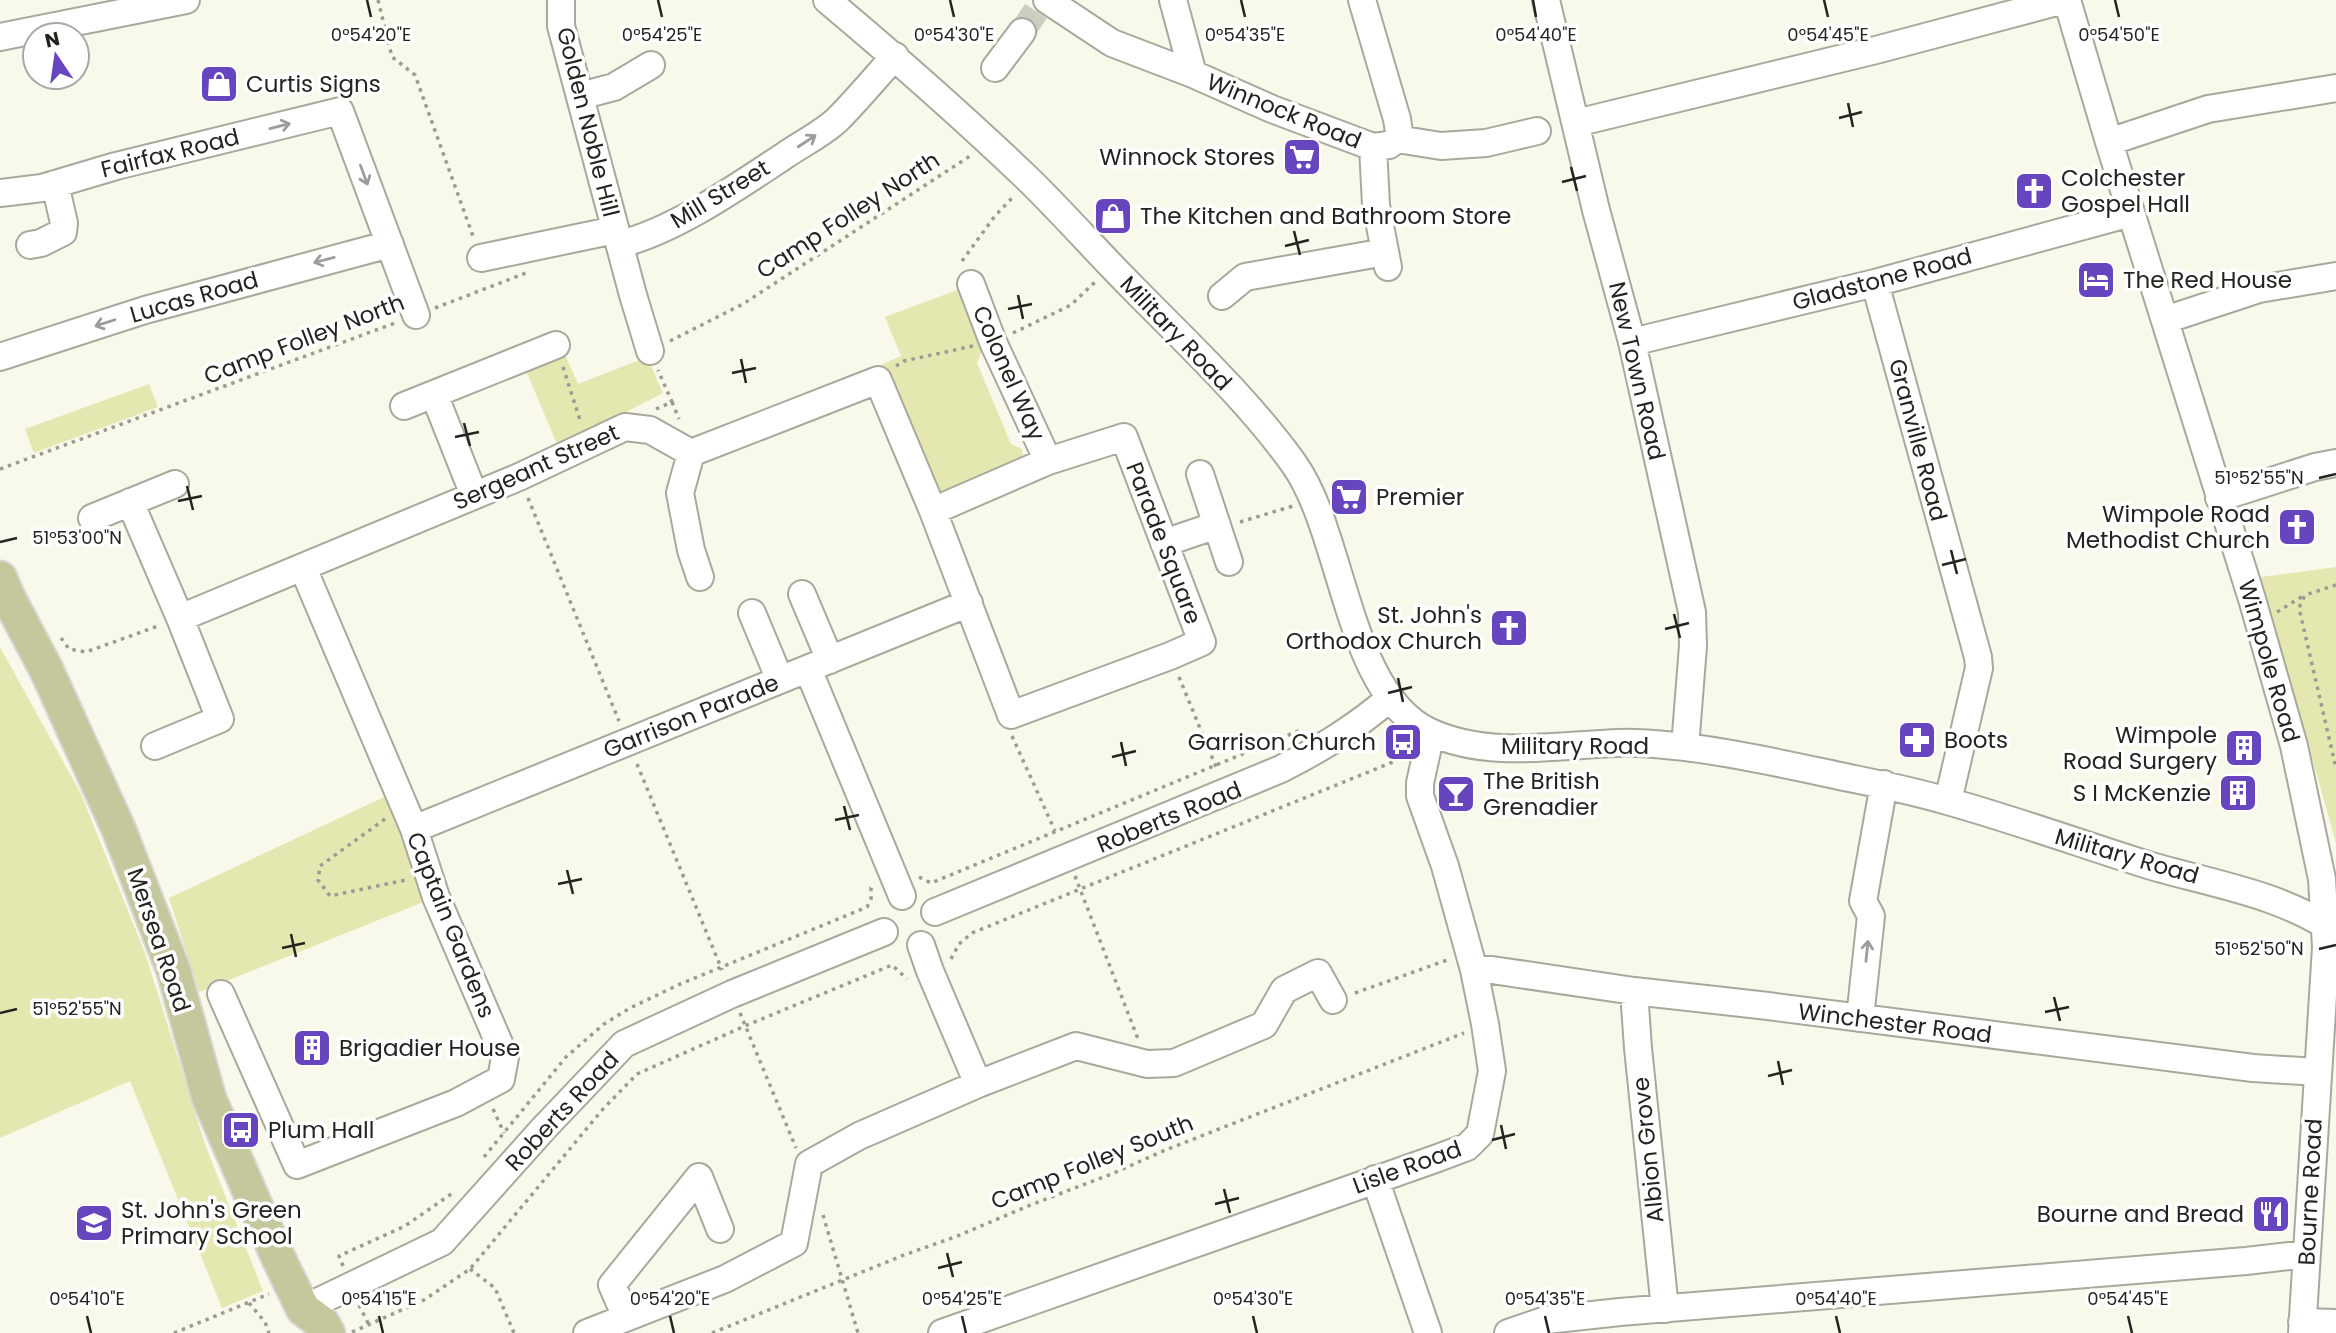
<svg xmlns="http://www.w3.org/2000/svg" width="2336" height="1333" font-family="Poppins,sans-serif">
<rect width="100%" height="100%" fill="#f8f9eb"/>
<path fill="#e4e8b0" d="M957,290L982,351L977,363L1011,444L1022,449L1023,461L951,499L931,493L879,366L901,356L885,317Z
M566,357L578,384L647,357L663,393L593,429L557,444L524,366L546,358L549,363Z
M149,384L158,407L34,453L25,429Z
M2336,567V843L2261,577Z
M0,647L81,794L145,953L206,1147L263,1291L222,1308L130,1081L0,1138Z
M397,791L436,897L199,992L169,898Z"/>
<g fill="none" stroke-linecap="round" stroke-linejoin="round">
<path stroke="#cdcec2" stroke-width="26" stroke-dasharray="26 13" stroke-linecap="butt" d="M1022,32L1036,11"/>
<defs>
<path id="minor" d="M561,0V26L633,295L650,351
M827,0C895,57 962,116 1027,178C1063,213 1097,252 1133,288C1188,344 1249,401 1294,464C1344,534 1347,694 1430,732C1489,759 1556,745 1619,743C1640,742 1664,745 1685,747C1733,753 1780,763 1826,773C1867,782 1907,789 1947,801C2015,820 2081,844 2148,865C2212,884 2279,893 2336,932
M1047,0L1112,43L1193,74L1272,109L1373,147L1389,145L1397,139L1441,146L1486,143L1537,131
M1173,0L1193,74
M1362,0L1397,119L1399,132L1397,139
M1546,0L1596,210L1632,342L1692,612L1693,646L1685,747
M2067,0L2109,142L2252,599L2294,746L2322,879L2326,947L2302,1333
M0,37L186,0
M995,68L1022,32
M580,96L614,87L651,65
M1576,123L1876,50L2064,0
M2109,142L2208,109L2336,88
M1373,147L1376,205L1388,267
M0,193L42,188L116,166L340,111L416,315
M620,244C674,231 737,187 784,156C801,144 822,134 837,120C857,100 876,77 895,56
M30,245L41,243L63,232L64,223L55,184
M481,258L615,230
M1875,283L1978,657L1979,668L1948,801
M971,284L993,342L1048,461
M1222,296L1245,277L1385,252
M2165,320L2259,289L2336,276
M1632,342L1875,283L2131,213
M0,357L145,310L390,244
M434,394L474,495
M404,406L556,345
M691,453L680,493L691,550L700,577
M1200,474L1229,562
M2219,498L2315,467L2336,463
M130,502L180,618L220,719L155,746
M92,518L175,484
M1164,543L1217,525
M802,594L830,660
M752,613L780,680
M180,618L519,477L625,427L650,430L691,453L878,380L933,511L1011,715L1170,656L1202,642L1124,437L1048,461L933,511
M808,669L902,896
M414,829L969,603
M935,912L1281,769C1322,748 1355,728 1390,698
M1474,970H1492L1634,991L1768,1006L2253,1068L2317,1072
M1634,991L1638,1048L1665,1309
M221,994L297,1165L456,1103L501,1079L505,1057L436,897L414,829L303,568
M1860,1018L1871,916L1863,901L1884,784
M978,1084L1076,1046L1147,1064L1174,1063L1264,1025L1284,990L1318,973L1333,1000
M1375,1179L1428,1333
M303,1309L442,1242L544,1128L624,1044L732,994L884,932
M626,1317L612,1285L699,1177L720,1229
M2302,1322L2336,1323
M587,1333L725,1279L794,1243L809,1164L859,1136L978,1084L930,971L921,945
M942,1333L1435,1159L1467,1147L1480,1134L1492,1071L1485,1024L1474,970L1445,866L1420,796V783L1431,733
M1508,1333L1546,1320L1620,1312L2246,1261L2307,1254"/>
<path id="major" d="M0,578L9,599L46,669L119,830L174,972L209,1098L277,1255L303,1309L323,1324L328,1333"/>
</defs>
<use href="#minor" stroke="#a8a99c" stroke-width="30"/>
<use href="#major" stroke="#d7d8d7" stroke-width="37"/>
<path stroke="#9b9c92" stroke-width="3.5" stroke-dasharray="3.5 5" stroke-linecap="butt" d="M378,0L392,57L415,75L474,239
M962,261L995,216L1013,197
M435,308L526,273
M1013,333L1071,305L1095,282
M670,341L743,304L970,156
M896,366L904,361L973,346
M563,367L581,423
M672,402L679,419
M656,409L672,402L658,370
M0,469L395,323
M528,498L619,721
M1240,522L1293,506
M2336,585L2305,595L2299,608L2336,768
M2277,612L2303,596
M61,638L69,649L86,652L158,626
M1179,677L1216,767
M1012,736L1055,831
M637,764L722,970
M385,819L320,866L318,880L330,896L406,880
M1075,876L1138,1039
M919,877L931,883L1303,729
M951,959L959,944L972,933L1393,762L1403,747
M1355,993L1450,959
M740,1013L796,1148
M493,1109L504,1133
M484,1157L566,1057L604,1024L630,1008L678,985L867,907L871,899V888L875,886
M823,1215L858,1333
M343,1266L339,1256L405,1226L454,1192
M470,1269L495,1288L514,1333
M249,1303L265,1322L269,1333
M359,1305L369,1325
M352,1332L424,1300L470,1269L603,1109L637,1074L745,1026L892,965L907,979
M174,1333L269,1294
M712,1333L904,1255L955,1237L1033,1204L1114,1173L1163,1151L1464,1033"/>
<use href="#minor" stroke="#fff" stroke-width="26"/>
<use href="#major" stroke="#c5c79d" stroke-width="33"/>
</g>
<defs><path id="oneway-shaft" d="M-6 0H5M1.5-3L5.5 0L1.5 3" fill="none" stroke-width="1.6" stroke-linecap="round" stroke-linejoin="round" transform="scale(1.75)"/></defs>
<g stroke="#9c9c9a">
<use href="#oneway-shaft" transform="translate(280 126) rotate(-14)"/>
<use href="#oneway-shaft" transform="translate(807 141) rotate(-33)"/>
<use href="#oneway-shaft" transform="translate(364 175) rotate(70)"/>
<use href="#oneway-shaft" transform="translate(324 260) rotate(165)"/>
<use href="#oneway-shaft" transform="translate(105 323) rotate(162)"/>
<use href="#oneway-shaft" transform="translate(1867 951) rotate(-84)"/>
</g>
<path fill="none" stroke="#23241f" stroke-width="2.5" d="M367,0L371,17M658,0L662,17M950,0L954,17M1241,0L1245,17M1533,0L1536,17M1824,0L1828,17M2115,0L2119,17M1848,103L1853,127M1839,118L1862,112M1571,167L1577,191M1562,182L1586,176M1294,231L1300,255M1285,246L1309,240M1018,295L1023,319M1008,309L1032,304M741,359L746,383M732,373L756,368M464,423L470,446M455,437L479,432M2319,478L2336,474M187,486L193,510M178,501L202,496M0,542L17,538M1951,550L1957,574M1942,565L1966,559M1674,614L1680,638M1665,629L1689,623M1398,678L1403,702M1388,693L1412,687M1121,742L1126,766M1112,757L1136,751M844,806L850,830M835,820L859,815M567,870L573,894M558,884L582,879M291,934L296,957M282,948L305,943M2319,949L2336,945M2054,997L2060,1021M2045,1012L2069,1007M0,1013L17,1009M1778,1061L1783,1085M1768,1076L1792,1070M1501,1125L1506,1149M1492,1140L1515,1134M1224,1189L1230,1213M1215,1204L1239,1198M947,1253L953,1277M938,1268L962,1262M87,1316L91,1333M379,1316L383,1333M670,1316L674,1333M962,1316L966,1333M1253,1316L1257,1333M1545,1316L1549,1333M1836,1316L1840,1333M2128,1316L2132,1333"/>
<defs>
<symbol id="shop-square" viewBox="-11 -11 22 22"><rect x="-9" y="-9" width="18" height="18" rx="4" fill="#6645be" stroke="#fff"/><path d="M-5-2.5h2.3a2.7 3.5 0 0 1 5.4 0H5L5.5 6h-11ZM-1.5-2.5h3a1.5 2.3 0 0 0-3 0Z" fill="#fff"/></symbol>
<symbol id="supermarket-square" viewBox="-11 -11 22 22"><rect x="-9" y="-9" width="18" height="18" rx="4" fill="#6645be" stroke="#fff"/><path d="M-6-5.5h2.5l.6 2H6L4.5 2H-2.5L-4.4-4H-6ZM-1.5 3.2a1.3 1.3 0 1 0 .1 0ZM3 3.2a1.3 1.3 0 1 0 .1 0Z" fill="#fff"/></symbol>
<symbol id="church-square" viewBox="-11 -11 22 22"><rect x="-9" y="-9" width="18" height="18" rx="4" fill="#6645be" stroke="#fff"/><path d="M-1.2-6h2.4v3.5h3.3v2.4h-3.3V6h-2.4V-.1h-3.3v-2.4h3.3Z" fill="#fff"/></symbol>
<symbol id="hotel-square" viewBox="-11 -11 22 22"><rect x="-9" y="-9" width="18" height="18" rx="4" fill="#6645be" stroke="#fff"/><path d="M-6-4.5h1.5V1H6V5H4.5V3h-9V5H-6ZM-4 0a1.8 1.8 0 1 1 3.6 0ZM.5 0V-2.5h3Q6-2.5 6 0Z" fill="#fff"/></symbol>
<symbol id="pharmacy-square" viewBox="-11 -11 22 22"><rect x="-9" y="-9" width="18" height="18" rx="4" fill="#6645be" stroke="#fff"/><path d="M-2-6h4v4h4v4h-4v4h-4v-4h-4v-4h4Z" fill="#fff"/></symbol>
<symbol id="bus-square" viewBox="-11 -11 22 22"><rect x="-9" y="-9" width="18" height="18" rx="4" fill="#6645be" stroke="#fff"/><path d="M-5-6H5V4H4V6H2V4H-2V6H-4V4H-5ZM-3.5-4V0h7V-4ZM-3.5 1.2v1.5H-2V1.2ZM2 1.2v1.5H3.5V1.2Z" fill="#fff"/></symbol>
<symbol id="building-square" viewBox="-11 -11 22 22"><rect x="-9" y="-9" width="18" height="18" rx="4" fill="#6645be" stroke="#fff"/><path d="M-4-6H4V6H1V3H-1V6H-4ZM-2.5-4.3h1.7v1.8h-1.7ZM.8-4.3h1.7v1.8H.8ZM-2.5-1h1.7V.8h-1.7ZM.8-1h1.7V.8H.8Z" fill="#fff"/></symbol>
<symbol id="bar-square" viewBox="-11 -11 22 22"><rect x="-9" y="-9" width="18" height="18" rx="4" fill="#6645be" stroke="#fff"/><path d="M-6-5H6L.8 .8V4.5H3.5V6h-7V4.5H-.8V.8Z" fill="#fff"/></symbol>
<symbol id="restaurant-square" viewBox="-11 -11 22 22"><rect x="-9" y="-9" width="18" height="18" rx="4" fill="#6645be" stroke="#fff"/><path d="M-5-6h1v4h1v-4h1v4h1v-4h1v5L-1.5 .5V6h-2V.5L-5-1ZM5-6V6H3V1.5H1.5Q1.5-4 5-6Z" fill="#fff"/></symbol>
<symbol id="school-square" viewBox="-11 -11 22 22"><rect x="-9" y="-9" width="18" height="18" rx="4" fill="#6645be" stroke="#fff"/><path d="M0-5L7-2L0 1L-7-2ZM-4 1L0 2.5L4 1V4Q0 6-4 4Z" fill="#fff"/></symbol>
</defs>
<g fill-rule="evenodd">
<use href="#shop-square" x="197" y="62" width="44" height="44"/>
<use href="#supermarket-square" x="1280" y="135" width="44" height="44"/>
<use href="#church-square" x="2012" y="169" width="44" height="44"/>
<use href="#shop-square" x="1091" y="194" width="44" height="44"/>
<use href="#hotel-square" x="2074" y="258" width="44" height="44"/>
<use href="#supermarket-square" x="1327" y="475" width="44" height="44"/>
<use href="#church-square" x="2275" y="505" width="44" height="44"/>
<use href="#church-square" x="1487" y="606" width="44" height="44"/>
<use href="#pharmacy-square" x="1895" y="718" width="44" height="44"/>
<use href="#bus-square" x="1381" y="720" width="44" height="44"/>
<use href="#building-square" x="2222" y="726" width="44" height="44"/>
<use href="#building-square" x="2216" y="771" width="44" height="44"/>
<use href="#bar-square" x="1434" y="772" width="44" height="44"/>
<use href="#building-square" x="290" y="1026" width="44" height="44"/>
<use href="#bus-square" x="219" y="1108" width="44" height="44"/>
<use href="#restaurant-square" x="2249" y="1192" width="44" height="44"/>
<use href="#school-square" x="72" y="1201" width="44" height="44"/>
</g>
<g text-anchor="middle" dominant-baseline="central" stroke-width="7" stroke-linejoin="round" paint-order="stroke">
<g font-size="23" fill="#23241f" stroke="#fff" text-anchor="start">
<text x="246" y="84">Curtis Signs</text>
<text x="1275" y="157" text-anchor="end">Winnock Stores</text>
<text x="2061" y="178">Colchester<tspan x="2061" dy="26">Gospel Hall</tspan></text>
<text x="1140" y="216">The Kitchen and Bathroom Store</text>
<text x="2123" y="280">The Red House</text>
<text x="1376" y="497">Premier</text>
<text x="2270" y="514" text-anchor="end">Wimpole Road<tspan x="2270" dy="26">Methodist Church</tspan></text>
<text x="1482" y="615" text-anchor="end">St. John's<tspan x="1482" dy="26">Orthodox Church</tspan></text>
<text x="2217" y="735" text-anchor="end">Wimpole<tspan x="2217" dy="26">Road Surgery</tspan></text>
<text x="1944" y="740">Boots</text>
<text x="1376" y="742" text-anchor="end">Garrison Church</text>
<text x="1483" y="781">The British<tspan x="1483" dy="26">Grenadier</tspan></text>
<text x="2211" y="793" text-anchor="end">S I McKenzie</text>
<text x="339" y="1048">Brigadier House</text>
<text x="268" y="1130">Plum Hall</text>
<text x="121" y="1210">St. John's Green<tspan x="121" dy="26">Primary School</tspan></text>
<text x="2244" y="1214" text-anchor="end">Bourne and Bread</text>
</g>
<g font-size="23" fill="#23241f" stroke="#fff">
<text transform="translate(1284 111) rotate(22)">Winnock Road</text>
<text transform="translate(588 122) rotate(76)">Golden Noble Hill</text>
<text transform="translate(170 153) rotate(-14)">Fairfax Road</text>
<text transform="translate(720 194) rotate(-31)">Mill Street</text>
<text transform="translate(848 215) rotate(-33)">Camp Folley North</text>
<text transform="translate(1882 279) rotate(-15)">Gladstone Road</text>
<text transform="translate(194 297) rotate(-16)">Lucas Road</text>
<text transform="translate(1176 333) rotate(46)">Military Road</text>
<text transform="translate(304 339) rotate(-21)">Camp Folley North</text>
<text transform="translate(1637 371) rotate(77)">New Town Road</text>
<text transform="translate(1009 373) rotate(66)">Colonel Way</text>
<text transform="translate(1918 440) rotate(75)">Granville Road</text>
<text transform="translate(536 467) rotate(-24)">Sergeant Street</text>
<text transform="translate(1164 543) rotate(69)">Parade Square</text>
<text transform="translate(2269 661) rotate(74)">Wimpole Road</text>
<text transform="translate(691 716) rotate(-22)">Garrison Parade</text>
<text x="1575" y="746">Military Road</text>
<text transform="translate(1169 817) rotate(-22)">Roberts Road</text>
<text transform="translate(2127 856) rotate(16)">Military Road</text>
<text transform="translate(451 925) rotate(68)">Captain Gardens</text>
<text transform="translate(159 940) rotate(71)">Mersea Road</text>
<text transform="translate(1895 1023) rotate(7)">Winchester Road</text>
<text transform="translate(562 1111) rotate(-47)">Roberts Road</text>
<text transform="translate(1648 1150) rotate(-96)">Albion Grove</text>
<text transform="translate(1092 1162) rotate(-22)">Camp Folley South</text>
<text transform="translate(1407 1167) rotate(-20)">Lisle Road</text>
<text transform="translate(2310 1192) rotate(-87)">Bourne Road</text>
</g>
</g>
<g font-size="18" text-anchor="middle" fill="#23241f" stroke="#fff" stroke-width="7" stroke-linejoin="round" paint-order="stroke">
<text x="371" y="41">0°54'20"E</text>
<text x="662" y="41">0°54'25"E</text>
<text x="954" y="41">0°54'30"E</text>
<text x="1245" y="41">0°54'35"E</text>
<text x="1536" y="41">0°54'40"E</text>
<text x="1828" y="41">0°54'45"E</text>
<text x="2119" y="41">0°54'50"E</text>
<text x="2259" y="484">51°52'55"N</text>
<text x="77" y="544">51°53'00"N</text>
<text x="2259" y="955">51°52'50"N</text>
<text x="77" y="1015">51°52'55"N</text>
<text x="87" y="1305">0°54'10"E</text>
<text x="379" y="1305">0°54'15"E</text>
<text x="670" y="1305">0°54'20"E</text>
<text x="962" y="1305">0°54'25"E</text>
<text x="1253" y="1305">0°54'30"E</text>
<text x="1545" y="1305">0°54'35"E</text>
<text x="1836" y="1305">0°54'40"E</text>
<text x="2128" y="1305">0°54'45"E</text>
</g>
<g transform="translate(56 56) rotate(347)"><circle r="33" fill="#ffffff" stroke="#a7a7a5" stroke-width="2"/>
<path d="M0-5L12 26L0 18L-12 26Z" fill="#6645be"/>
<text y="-10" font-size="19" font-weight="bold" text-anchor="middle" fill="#23241f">N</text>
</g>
</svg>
